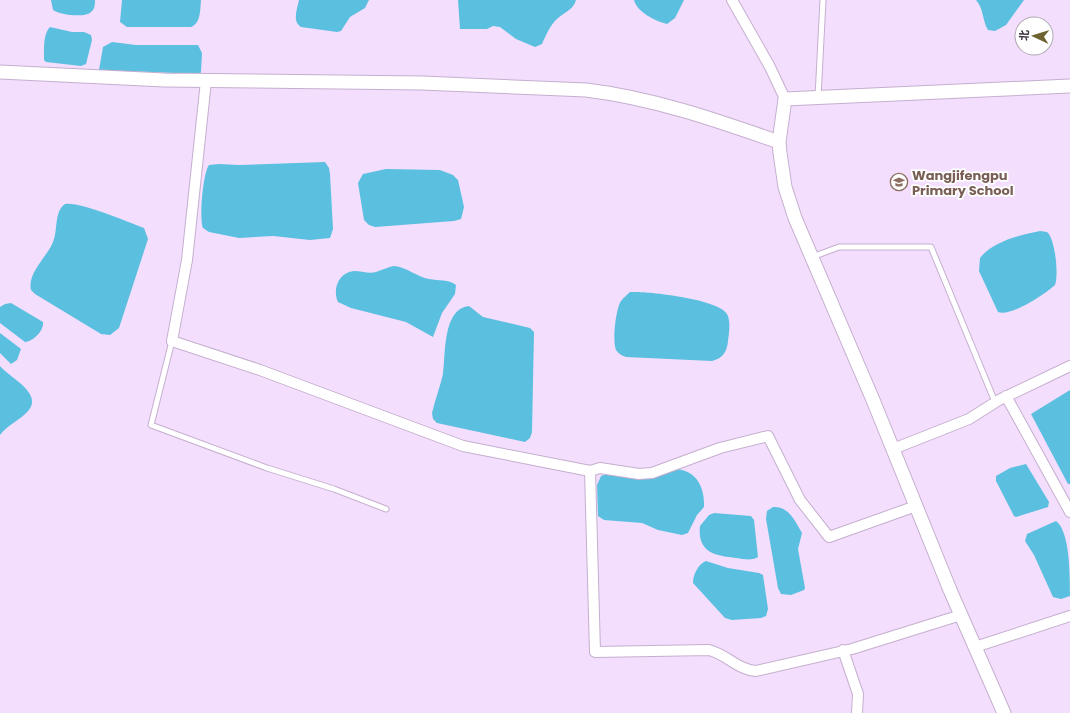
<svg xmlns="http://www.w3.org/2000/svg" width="1070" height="713" font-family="Poppins,'Noto Sans SC',sans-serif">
<rect width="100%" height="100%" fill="#f4defe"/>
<path fill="#5bbfe0" d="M51,0H95C95,4 95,9 91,12C86,18 59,15 53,10Z
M122,0H201C200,10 201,23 191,27H127L120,22Z
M299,0H369L365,8L350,17L341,31L337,32L301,27C292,21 297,10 299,0Z
M458,0H576C573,10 565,12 558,18C550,25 546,35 542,44L535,47L516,39L500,27L493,26L487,29H460Z
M634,0H684L675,18L667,24C655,21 637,12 634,0Z
M976,0H1024L1006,25L995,31L988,30C982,20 984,9 976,0Z
M50,27L72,32H84L91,35L92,40L86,64L81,66L46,62L44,60C44,50 43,34 50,27Z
M112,42L136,45H198L202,53L201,72L200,74L99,70L103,47Z
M325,162L329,168L330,174L333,229L330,238L310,240L273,236L239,238L209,232L203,228C199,219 203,173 209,165L219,164L239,165Z
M386,169L440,170L453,175L458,180L464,207L461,219L454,221L375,227L369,225L364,220L358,183L363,174Z
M65,204C82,202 127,222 144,228L148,239L119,328L110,335L101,334L35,294L31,290C27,273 47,257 53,242C58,231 54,211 65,204Z
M1040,231L1047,232C1055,238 1059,275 1055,285C1045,294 1011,317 998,312L979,271L980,258C993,241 1020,235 1040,231Z
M394,266C407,267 417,277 429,279C439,281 448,279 456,285L455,294L442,313L433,337L406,322L351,308L338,302C332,289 339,272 354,271C361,271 369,274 376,272C382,270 388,267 394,266Z
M630,292C647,291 719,299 727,314C731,321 729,333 728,341C727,352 723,358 712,361L626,357C621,355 619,354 616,350C612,341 616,308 621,301C624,297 627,295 630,292Z
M11,303L43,322C44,330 34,341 25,342L0,323V307L5,304Z
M469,306L483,317L530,328L534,332L532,432L530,438L525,442L437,423L433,419L432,413C435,400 440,387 443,374C446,356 442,309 469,306Z
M0,333L21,349L17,360L11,364L0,353Z
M0,366C12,380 48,395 24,415C16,422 7,426 0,435Z
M1070,390V484H1068L1031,414Z
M1026,464L1049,502L1048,507L1016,517L1014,516L996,481V476L1010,468Z
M675,469C696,470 705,487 704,507L697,515L688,533L682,535L658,530L642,523L604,520L598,516L597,485L601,476C615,471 628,479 642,479C653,479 665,474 675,469Z
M773,507C789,506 795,521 802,533L798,549L805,588L804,590L791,595L781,594L778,588L766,519L767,511Z
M714,513L751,516L754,520L758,557C752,561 744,559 736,558C716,556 697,553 700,526L709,515Z
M1056,521C1070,531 1070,576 1070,596L1061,599L1053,597L1034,555L1025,541L1027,534Z
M706,561L728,568L759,573L763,575L768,609L766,616L761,618L732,620L725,618L693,583C693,575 698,564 706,561Z"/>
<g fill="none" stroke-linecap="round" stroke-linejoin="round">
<defs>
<path id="service" d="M818,97L823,0
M812,257L839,247H931L995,402
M172,341L151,425L267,468L334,489L386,509"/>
<path id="minor" d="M732,0L770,67L785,99
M206,81L187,260L172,341L260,370L463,446L590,471L600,468L639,474L652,473L720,448L768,436L800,500L829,537L916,506
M1006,396L1070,512
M893,449L969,419L999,400L1070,366
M590,471L595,652L709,650C726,654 738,670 756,671L852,649L961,615
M975,647L1070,616
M843,650L858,694L857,713"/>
<path id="tertiary" d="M0,72L164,80L422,83L586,90C653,98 716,120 779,142
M1004,713L950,590L873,400L795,218L785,187L780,153L779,142L785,99L1070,86"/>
</defs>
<use href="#service" stroke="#c5afce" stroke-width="7"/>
<use href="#minor" stroke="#c5afce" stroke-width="12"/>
<use href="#tertiary" stroke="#c5afce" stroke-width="15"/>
<use href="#service" stroke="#fff" stroke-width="5"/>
<use href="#minor" stroke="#fff" stroke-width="10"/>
<use href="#tertiary" stroke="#fff" stroke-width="13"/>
</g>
<defs>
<symbol id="school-ring" viewBox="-11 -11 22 22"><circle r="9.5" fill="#fff" stroke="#8d6e63" stroke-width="1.5"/><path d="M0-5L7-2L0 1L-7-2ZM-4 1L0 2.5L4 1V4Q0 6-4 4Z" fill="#8d6e63"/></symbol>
</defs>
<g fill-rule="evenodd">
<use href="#school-ring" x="889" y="172" width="20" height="20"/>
</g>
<g text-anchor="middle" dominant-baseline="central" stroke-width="3.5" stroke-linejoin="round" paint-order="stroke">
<g font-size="13" font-weight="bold" fill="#785e54" stroke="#fff" text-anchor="start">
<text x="912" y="175">Wangjifengpu<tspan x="912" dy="15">Primary School</tspan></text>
</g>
</g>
<g transform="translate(1034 36) rotate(274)"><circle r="19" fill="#ffffff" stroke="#afacb1"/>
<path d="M0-3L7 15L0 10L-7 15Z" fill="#6c6330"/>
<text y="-6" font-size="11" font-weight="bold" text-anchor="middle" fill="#382f3b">北</text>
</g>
</svg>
